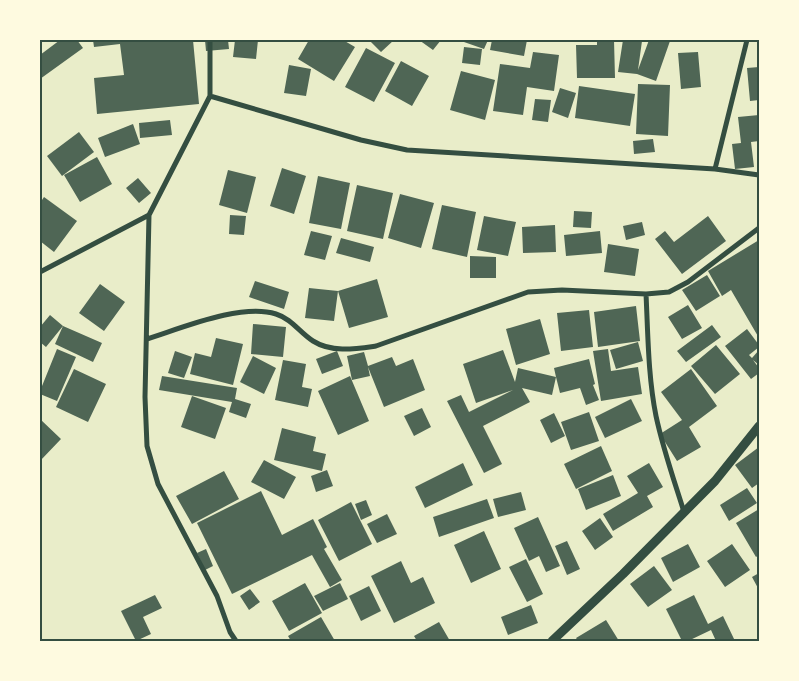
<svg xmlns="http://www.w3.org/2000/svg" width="799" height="681" font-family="'PT Sans',sans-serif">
<rect width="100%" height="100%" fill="#e9edc9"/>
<path fill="#4f6655" d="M60,40H77L83,48L40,79V55Z
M93,40H193L199,104L97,114L94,78L124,75L120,44L94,47Z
M205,40H228L229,49L206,51Z
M235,40H258L256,59L233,57Z
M309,40H343L355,47L334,81L298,59Z
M369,40H394L381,52Z
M419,40H441L433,50Z
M465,40H488L484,49L464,42Z
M492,40H527L524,56L490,50Z
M597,40H614L615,78H577L576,45H597Z
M623,40L642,41L638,70L649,40L670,41L656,81L637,74L618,72Z
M464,47L482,49L480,65L462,63Z
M366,48L395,63L374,102L345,87Z
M533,52L559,55L554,91L527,87L523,115L493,111L500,64L530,68Z
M698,52L701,87L681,89L678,53Z
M401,61L429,76L412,106L385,91Z
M289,65L311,69L306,96L284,93Z
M759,67V100L750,101L747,68Z
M461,71L495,80L485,120L450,110Z
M638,84L670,85L668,136L636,134Z
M579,86L635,94L630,126L575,118Z
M560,88L576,93L568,118L552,112Z
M535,99L551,100L548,122L532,120Z
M759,115V141L751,142L754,167L735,169L732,144L741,143L738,117Z
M170,120L172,135L140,138L139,123Z
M133,124L140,144L105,157L98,138Z
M79,132L94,152L62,176L47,156Z
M653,139L655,152L634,154L633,141Z
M97,157L112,184L80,202L64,175Z
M282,168L306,176L294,214L270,206Z
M228,170L256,177L247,213L219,205Z
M318,176L350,183L341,229L309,223Z
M138,178L151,193L139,203L126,188Z
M357,185L393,193L383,239L347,231Z
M400,194L434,203L421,248L388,238Z
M44,197L77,221L54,252L40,241V203Z
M442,205L476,212L467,257L432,249Z
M574,211L592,212L591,228L573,227Z
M230,215L246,216L244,235L229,234Z
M484,216L516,222L508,256L477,250Z
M708,216L726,241L682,274L655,239L665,231L674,242Z
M642,222L645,235L626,240L623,226Z
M555,225L556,252L523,253L522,227Z
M311,231L332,236L325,260L304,255Z
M600,231L602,253L566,256L564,235Z
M341,238L374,247L370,262L336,253Z
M759,240V338L731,290L722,296L708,271Z
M608,244L639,249L635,276L604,272Z
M470,256L496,257V278H470Z
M707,275L720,296L696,311L682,290Z
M377,279L388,317L349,328L338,291L334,321L305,318L309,288L338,291Z
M255,281L289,292L284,309L249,297Z
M100,284L125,302L104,331L79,313Z
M688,305L702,328L682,339L668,317Z
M636,306L640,341L598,347L594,312Z
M589,310L593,347L561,351L557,313Z
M50,315L63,326L102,343L93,362L55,344L63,326L46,347L40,342V327Z
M540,319L550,354L516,365L506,329Z
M253,324L286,327L283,357L251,354Z
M712,325L721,337L686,362L677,351Z
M747,329L759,345V347L749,355L752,358L759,350V365L753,360L759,368V373L751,379L725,346Z
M216,338L243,344L233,385L190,374L195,353L211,357Z
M638,342L643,361L616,369L610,350Z
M716,345L740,374L715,394L691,366Z
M57,349L76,357L57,401L40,394V391Z
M608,349L611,371L638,367L642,394L601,401L593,351Z
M503,350L515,382L518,368L556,377L554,368L589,359L595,384L593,385L599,400L586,405L580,388L560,393L556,377L552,395L522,388L530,402L483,426L502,464L484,473L447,401L461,395L469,412L513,390L476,403L463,364Z
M175,351L192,357L184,378L168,373Z
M337,351L343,366L322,374L316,359Z
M364,352L368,366L392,357L396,366L413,359L425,390L384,407L368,367L370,376L352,380L347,356Z
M253,356L276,368L264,394L240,382Z
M283,360L306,364L302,387L312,389L308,407L275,400Z
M74,369L106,384L88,422L56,407Z
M691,369L717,406L689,427L701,447L677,461L660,434L682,420L661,392Z
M162,376L237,388L235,399L251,404L246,418L229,412L232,402L159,390Z
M350,376L369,421L338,435L318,391Z
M192,396L226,408L215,439L181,427Z
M631,399L642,421L605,438L595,417Z
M422,408L431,427L414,436L404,416Z
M589,412L599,441L571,450L561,422Z
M554,413L565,436L551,443L540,420Z
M40,419L61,439L40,461Z
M282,428L316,437L313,451L326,454L322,471L274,460Z
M601,446L612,471L576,489L564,464Z
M759,447V483L752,488L735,465Z
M264,460L296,477L284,499L251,482Z
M463,463L473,485L425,508L415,487Z
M649,463L663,487L647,496L653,507L613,531L603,514L638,493L627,476Z
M327,470L333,486L316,492L311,476Z
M224,471L239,499L192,524L176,496Z
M613,475L621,496L586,510L578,489Z
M747,488L757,503L729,521L720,505Z
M261,491L282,535L313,519L327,547L324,549L342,580L330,587L312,555L232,594L197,523Z
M521,492L526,510L498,517L493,499Z
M487,499L494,518L439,537L433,517Z
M366,500L372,515L361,520L355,504Z
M351,502L372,544L339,561L318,520Z
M759,509V555L756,557L736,523Z
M387,514L397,534L377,543L367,524Z
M538,517L560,566L546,572L539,556L529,561L514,528Z
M600,518L613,537L595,550L582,531Z
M484,531L501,569L471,583L454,545Z
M567,541L580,569L567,575L555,546Z
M688,544L700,567L673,582L661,558Z
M732,544L750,570L725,587L707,561Z
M206,549L213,566L205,570L197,553Z
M526,559L543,594L527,602L509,567Z
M401,561L411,583L423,577L435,603L394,623L371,576Z
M654,566L672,590L648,607L630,584Z
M759,573V590L752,577Z
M305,583L322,613L289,631L272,601Z
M340,583L348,599L323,611L314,596Z
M369,586L381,611L361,621L349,596Z
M250,589L260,602L249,610L240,596Z
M155,595L162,608L143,617L151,634L136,641L121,611Z
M694,595L708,624L723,616L735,641H716L711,630L688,641H682L666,609Z
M531,605L538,623L508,635L501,617Z
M321,617L335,641H291L288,636Z
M606,620L619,641H578L576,638Z
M439,622L450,641H417L414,636Z"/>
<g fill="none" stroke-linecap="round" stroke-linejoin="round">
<path stroke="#344e41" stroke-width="5" d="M210,40V96L149,215L145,397L147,446L158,484L217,596L230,632L236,641
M210,96L361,140L407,150L715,169L759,175
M715,169L747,40
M40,272L149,215
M646,294C648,334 648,376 656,416C663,449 674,480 684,512
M147,339C182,328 241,303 276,314C292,319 300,333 313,341C332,353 355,349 376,346L528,292L562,290L646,294L669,292L688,282L759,228"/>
<path stroke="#344e41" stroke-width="9" d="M552,641L623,574L715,481L759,426"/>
</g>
<rect width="799" height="681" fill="none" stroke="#fefae0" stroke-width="82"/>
<rect x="41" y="41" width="717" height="599" fill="none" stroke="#344e41" stroke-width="2"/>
</svg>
